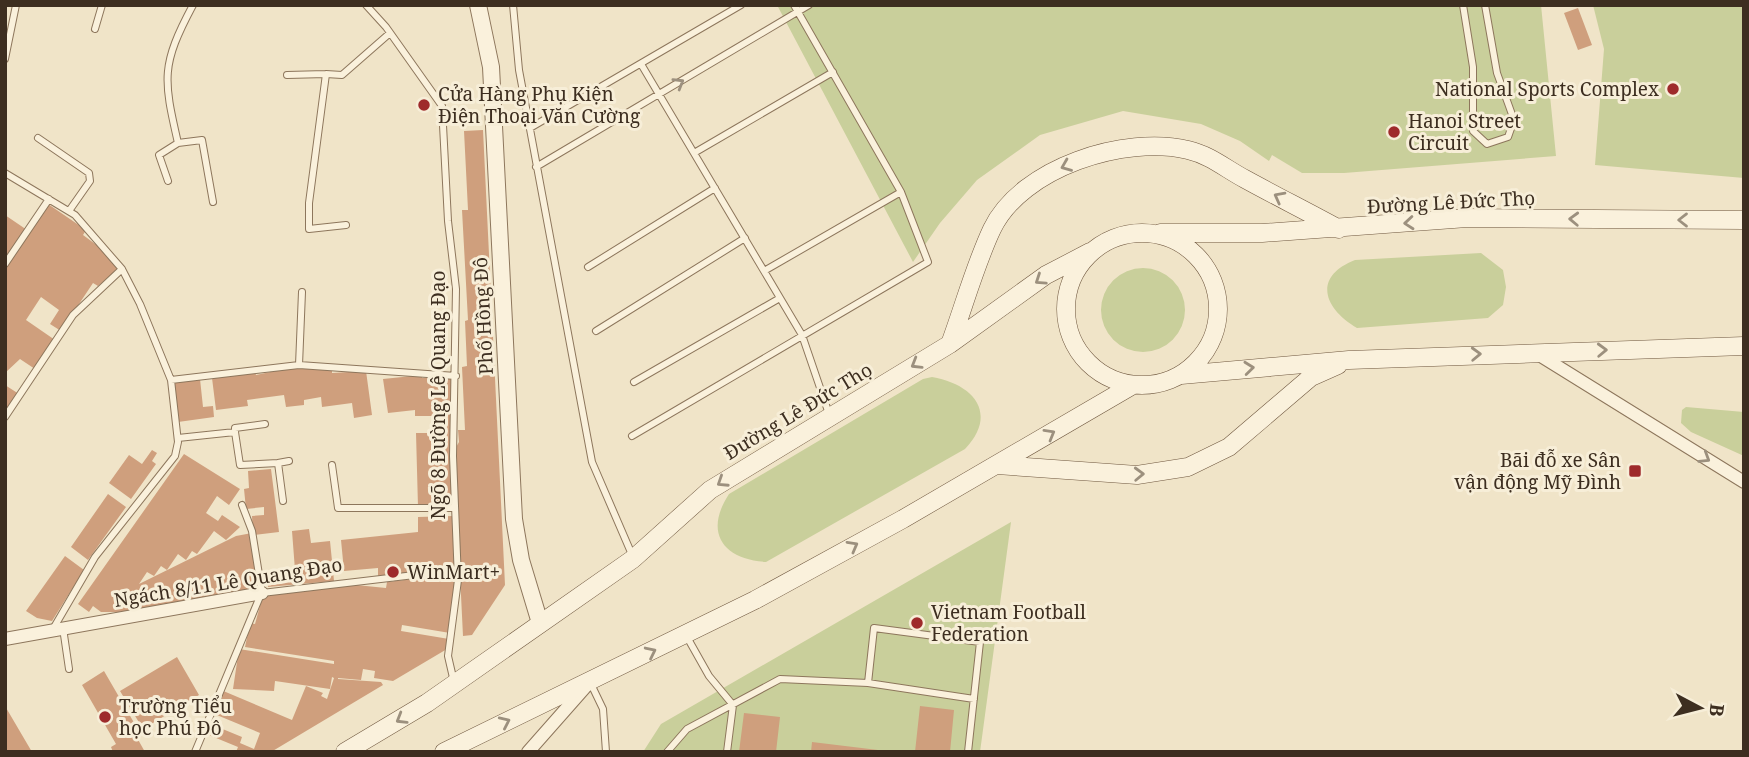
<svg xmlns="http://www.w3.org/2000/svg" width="1749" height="757" font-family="'Noto Serif',serif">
<rect width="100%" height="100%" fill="#f0e4c8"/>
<path fill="#c9cf9b" d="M777,5H1541L1556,156L1344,173H1302L1272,155L1269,161L1240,141L1201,124L1123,111L1040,135L977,180L940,223L913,262Z
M1593,5H1744V178L1595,165L1604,49Z
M1481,253L1503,270L1506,287L1503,305L1488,318L1357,328C1324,309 1312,277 1355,260Z
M1101 310a42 42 0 1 1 84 0a42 42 0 1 1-84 0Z
M932,377C973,384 999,413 965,449L766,562C722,559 704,532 729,494L923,379Z
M1686,407L1744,412V456L1691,432L1681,423L1682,410Z
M1011,522L980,752H643L661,724Z"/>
<path fill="#cf9f7d" d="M1578,8L1592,45L1578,50L1564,13Z
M483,130L505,585L472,635L463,636L454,451L459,442L458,430H465L462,367L467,366L465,321L468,320L462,210H468L464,131Z
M48,204L86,230L83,235L106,252L105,254L118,269L98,286L93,283L61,331L50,324L59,310L41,297L26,320L55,340L35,369L20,359L5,373V267Z
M5,215L27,230L5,263Z
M299,366L300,369L332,368V373L366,371L372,415L354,418L352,403L322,407L321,397L304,400V405L286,407L284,395L247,400L248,406L216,410L212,378L255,372L256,375Z
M422,375V378H453L454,415H450L452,506L418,507L416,433H434L433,416H415V410L388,413L383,379Z
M200,379L203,407L213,406L214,417L178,422L173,383Z
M5,385L19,394L8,409L5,407Z
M152,450L157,453L152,461L156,464L131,499L109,483L129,455L142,464Z
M184,454L240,489L229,505L217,496L206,513L218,521L222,515L240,527L226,540L214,531L197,554L192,551L186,560L178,554L167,570L161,566L154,576L147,572L139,584L236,536L252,533L261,589L119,612H101L93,606L89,612L78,604Z
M271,469L279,532L253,535L252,516L264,515V507L246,509L244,489L249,488L248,471Z
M108,494L126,507L88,560L71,547Z
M453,516L454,570L422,569V572L378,576V568L344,571L341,540L418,532V517Z
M309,529L311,543L330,541L334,581L268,587L267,573L295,570L292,531Z
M65,556L84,570L52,621L37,618L26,611Z
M456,574L450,633L402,625L401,631L449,639L447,649L393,681L374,678L375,671L363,669L361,680L338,678V679L381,682L383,685L271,752H236L238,747L204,733L208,723L242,737L240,743L254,749L260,733L212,713L221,690L292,720L306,686L323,693L321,696L327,699L334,678L332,677L330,689L275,681L274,691L233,689L239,649L334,664V661L245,647L250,623L255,624L263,595L356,585L386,588L387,582Z
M177,657L199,695L143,729L120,691Z
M104,671L140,733L136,736L145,752H113L111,747L116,744L82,685Z
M5,706L32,752H5Z
M920,706L954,710L950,752H915Z
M744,713L780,717L776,752H739Z
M812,742L878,750V752H811Z"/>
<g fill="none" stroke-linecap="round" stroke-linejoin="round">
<defs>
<path id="service" d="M193,5C161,65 163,78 178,143L202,140L213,202
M366,5L386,27L442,106L448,221L456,289L453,456L458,580L448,656L454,682
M513,5L519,70L592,462L633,557
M1463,5L1473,67V131L1487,144L1508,137L1514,120L1497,73L1485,5
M95,29L102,5
M5,59L16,5
M641,64L802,335L829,414
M287,75L326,74
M530,128L741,5
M38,138L89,173L90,181L69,211
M694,153L833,72
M536,167L809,5
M5,173L75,215L122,269L140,304L171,380L178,442L175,456L95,557L53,629
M168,181L159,155L178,143
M346,225L309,229V203L326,74L342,75L390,33
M5,264L49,199
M588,267L715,188
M764,271L901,192
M596,331L745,238
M299,365L302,292
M171,380L299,365L456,376
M634,382L780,298
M5,417L73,315L122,269
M235,432V428L265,424
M632,436L928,262L901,192L794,5
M178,438L235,432L240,465L278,463L283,501
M278,463L289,461
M332,465L338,508H454
M242,505L252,531L262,593
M262,593L457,570
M63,628L69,669
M687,637L709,676L733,705L727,752
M868,683L874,628L980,642L968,752
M591,684L603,709L606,752
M195,752L261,594
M667,752L687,729L780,679L868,683L974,699"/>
<path id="minor" d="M1536,353L1744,482
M5,639L262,593
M528,752L588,684"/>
<path id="tertiary" d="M478,5L491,67L514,519L521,560L540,623"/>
<path id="secondary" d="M1066 309a76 76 0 1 1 152 0a76 76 0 1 1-152 0Z
M1160,233H1262L1467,218L1744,220
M950,344C964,306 975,265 992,229C1022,167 1125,135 1188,150C1210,155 1226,169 1245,179C1276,196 1308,212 1339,229
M1181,375L1349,360L1744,346
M997,465L1137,475L1188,467L1229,447L1311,377L1338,365
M345,752L427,703L633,559L710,490L950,344L1046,275L1090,252
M444,752L755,600L903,519L1133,385"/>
</defs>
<use href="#service" stroke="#8d765c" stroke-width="8"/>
<use href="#minor" stroke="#8d765c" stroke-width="14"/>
<use href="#tertiary" stroke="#8d765c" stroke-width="18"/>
<use href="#secondary" stroke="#6f573f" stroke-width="19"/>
<use href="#service" stroke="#faf1dc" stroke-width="6"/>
<use href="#minor" stroke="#faf1dc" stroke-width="12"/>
<use href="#tertiary" stroke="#faf1dc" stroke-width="16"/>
<use href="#secondary" stroke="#faf1dc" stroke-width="18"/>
</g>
<defs><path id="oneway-chevron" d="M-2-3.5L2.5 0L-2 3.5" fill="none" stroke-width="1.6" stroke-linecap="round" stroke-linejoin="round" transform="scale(1.75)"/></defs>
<g stroke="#9c907e">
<use href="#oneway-chevron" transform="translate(679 83) rotate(-31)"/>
<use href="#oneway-chevron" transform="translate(1066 166) rotate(158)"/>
<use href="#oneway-chevron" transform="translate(1279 197) rotate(-152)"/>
<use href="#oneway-chevron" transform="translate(1574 219) rotate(-178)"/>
<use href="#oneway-chevron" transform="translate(1683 220) rotate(-180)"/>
<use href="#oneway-chevron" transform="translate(1409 223) rotate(175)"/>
<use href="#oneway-chevron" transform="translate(1040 280) rotate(146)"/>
<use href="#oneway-chevron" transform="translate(1602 350) rotate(-2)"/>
<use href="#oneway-chevron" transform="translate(1476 354) rotate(-2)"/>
<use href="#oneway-chevron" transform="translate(916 364) rotate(149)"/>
<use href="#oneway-chevron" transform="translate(1249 368) rotate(-6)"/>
<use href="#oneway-chevron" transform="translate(1050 434) rotate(-30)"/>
<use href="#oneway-chevron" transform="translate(1705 458) rotate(32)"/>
<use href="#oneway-chevron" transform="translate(1139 474) rotate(-2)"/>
<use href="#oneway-chevron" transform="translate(722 482) rotate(147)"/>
<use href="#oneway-chevron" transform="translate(853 546) rotate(-29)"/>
<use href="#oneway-chevron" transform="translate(651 652) rotate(-26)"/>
<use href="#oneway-chevron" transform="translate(401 719) rotate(149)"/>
<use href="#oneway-chevron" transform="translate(505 722) rotate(-25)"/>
</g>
<g fill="#9e2a2b" stroke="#f7eed8" stroke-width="2.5">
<circle cx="1673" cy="89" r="7"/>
<circle cx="424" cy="105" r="7"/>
<circle cx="1394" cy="132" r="7"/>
<rect x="1628" y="464" width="14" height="14" rx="3.5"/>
<circle cx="393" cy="572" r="7"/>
<circle cx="917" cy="623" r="7"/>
<circle cx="105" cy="717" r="7"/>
</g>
<g text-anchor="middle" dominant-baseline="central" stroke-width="6" stroke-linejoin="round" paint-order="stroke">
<g font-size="19" fill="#3d2e20" stroke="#f7eed8" text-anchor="start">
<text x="1659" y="89" text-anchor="end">National Sports Complex</text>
<text x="438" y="94">Cửa Hàng Phụ Kiện<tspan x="438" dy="22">Điện Thoại Văn Cường</tspan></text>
<text x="1408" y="121">Hanoi Street<tspan x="1408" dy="22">Circuit</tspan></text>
<text x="1621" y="460" text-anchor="end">Bãi đỗ xe Sân<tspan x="1621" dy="22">vận động Mỹ Đình</tspan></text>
<text x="407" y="572">WinMart+</text>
<text x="931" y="612">Vietnam Football<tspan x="931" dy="22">Federation</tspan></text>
<text x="119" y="706">Trường Tiểu<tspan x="119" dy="22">học Phú Đô</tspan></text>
</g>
<g font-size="19" fill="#3d2e20" stroke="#f7eed8">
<text transform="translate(1451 202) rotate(-3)">Đường Lê Đức Thọ</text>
<text transform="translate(483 316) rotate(-93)">Phố Hồng Đô</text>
<text transform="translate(438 395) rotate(-90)">Ngõ 8 Đường Lê Quang Đạo</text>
<text transform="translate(798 411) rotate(-31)">Đường Lê Đức Thọ</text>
<text transform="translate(228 582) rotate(-9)">Ngách 8/11 Lê Quang Đạo</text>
</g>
</g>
<rect width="1749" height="757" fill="none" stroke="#3d2e20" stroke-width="14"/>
<g transform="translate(1700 708) rotate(97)" stroke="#f7eed8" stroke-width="5" paint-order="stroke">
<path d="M0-5L12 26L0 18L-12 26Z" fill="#3d2e20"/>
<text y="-10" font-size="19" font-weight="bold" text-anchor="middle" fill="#3d2e20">B</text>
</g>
</svg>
